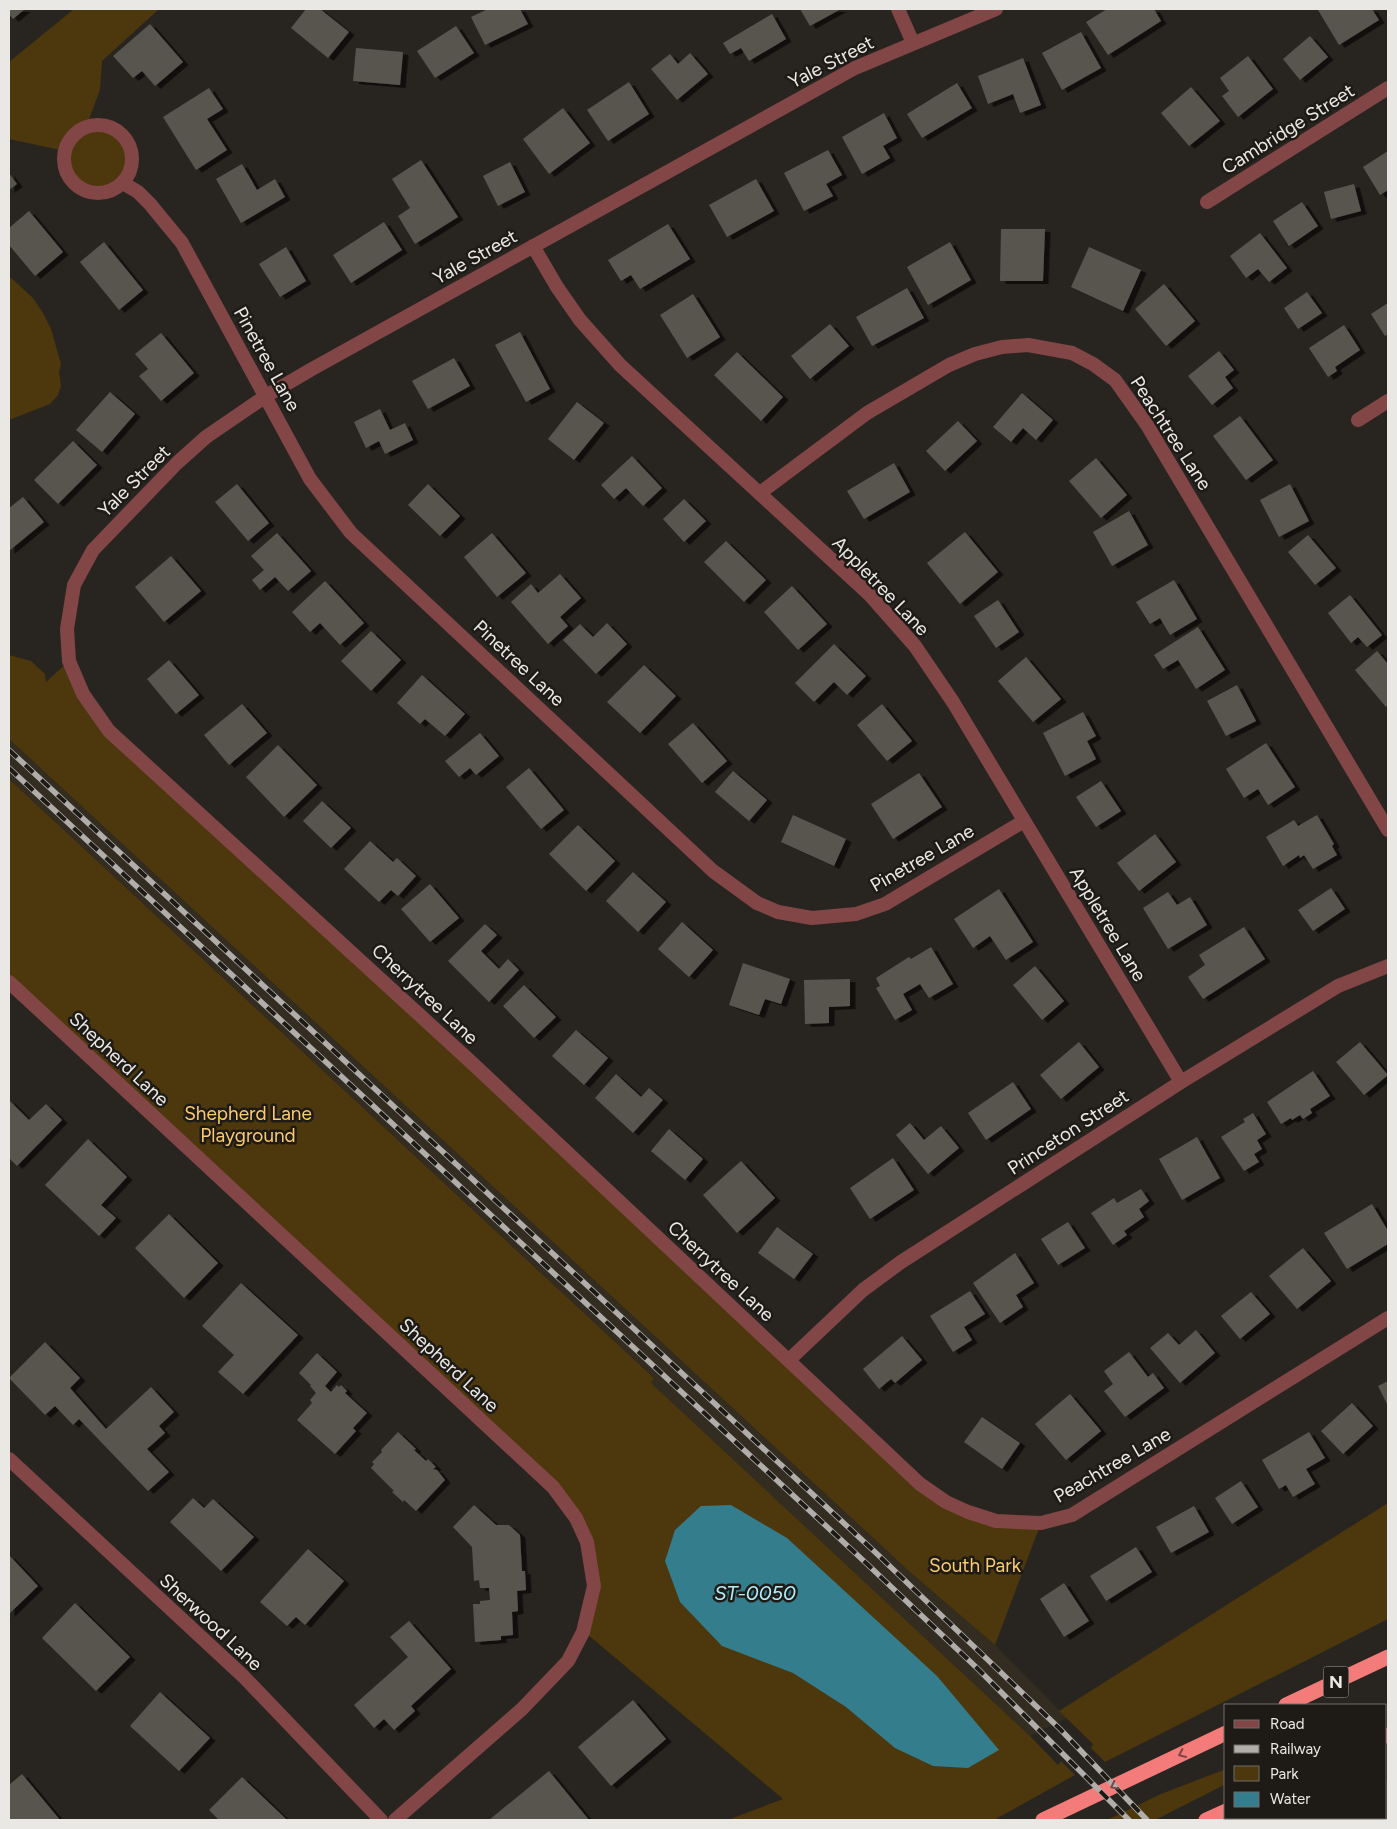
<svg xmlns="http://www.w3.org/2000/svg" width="1397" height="1829" font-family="Figtree,sans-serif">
<defs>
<filter id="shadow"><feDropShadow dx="5.5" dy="3" stdDeviation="0" flood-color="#0009"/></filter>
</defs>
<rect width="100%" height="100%" fill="#282520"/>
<path fill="#322c21" d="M9,739L911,1573L995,1645L1067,1718L1030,1736L650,1383L654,1378L9,779Z"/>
<path fill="#4d370c" d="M74,9H159L102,61L100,90L86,127C102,125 116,125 127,140C131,147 133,154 132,162C128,206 61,204 65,151L9,139V62Z
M9,276L33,298L43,313L51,329L61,364L59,372L61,386L58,395L50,404L9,420Z
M9,655L31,661L45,674L46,682L69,661L109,731L920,1484L968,1512L1041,1523L995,1645L911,1573L9,739Z
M9,779L654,1378L651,1383L1030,1736L1058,1765L1061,1761L1075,1775L994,1820H728L783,1799L587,1634L597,1590L580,1518L9,982Z
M1388,1503V1619L1105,1762L1091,1748L1093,1744L1059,1711Z
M1226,1769V1784L1155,1820H1107L1161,1794Z
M1388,1781V1820H1293L1299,1818H1386V1782Z"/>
<path fill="#347d8d" d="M731,1505L787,1538L937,1676L999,1750L968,1768L933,1766L895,1748L846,1707L793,1673L722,1646L680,1602L665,1561L675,1530L701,1506Z"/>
<path fill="#59554f" filter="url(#shadow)" d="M9,9H25L13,19L9,14Z
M306,9H320L349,32L328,58L291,28Z
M488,9H520L528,24L485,45L471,17Z
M800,9H841L810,26Z
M1107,9H1154L1161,21L1108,55L1086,22Z
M1320,9H1372L1379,20L1339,45L1318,10Z
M772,14L786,39L749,61L741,48L730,54L723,43Z
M150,24L183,62L155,86L142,71L133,78L113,56Z
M456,26L474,53L435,78L417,51Z
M1081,32L1101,68L1062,90L1042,53Z
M1310,36L1328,57L1300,80L1283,59Z
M356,48L403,52L400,85L353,81Z
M690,53L708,74L677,100L651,69L670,54L678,64Z
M1248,56L1273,89L1238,117L1222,96L1229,91L1220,78Z
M1023,58L1041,105L1020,113L1013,94L988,104L978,76Z
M629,82L649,114L608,141L587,110Z
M957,83L972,108L922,138L907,114Z
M1191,87L1220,121L1189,146L1161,113Z
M209,88L223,109L207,119L227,150L196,170L163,117Z
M563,108L590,143L549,174L523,139Z
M884,113L897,138L883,146L890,158L862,174L842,137Z
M828,150L842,175L826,184L833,196L804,211L784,173Z
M1388,151V190L1380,195L1363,167Z
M421,160L458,217L415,244L398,216L410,208L392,179Z
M510,162L525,192L498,206L483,176Z
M242,164L257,190L275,179L285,197L241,223L216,179Z
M9,173L17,184L9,190Z
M756,179L774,211L727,237L709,205Z
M1354,184L1361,211L1331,219L1324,192Z
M1302,202L1318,226L1289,246L1273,221Z
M29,211L63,252L35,276L9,245V228Z
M384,222L402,250L351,283L333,255Z
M668,224L690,259L640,289L631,275L621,281L608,260Z
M1001,229H1045L1043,281H1000Z
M1260,233L1287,268L1269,282L1258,269L1246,278L1230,256Z
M104,242L143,290L119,310L80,262Z
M950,242L971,280L928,305L907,267Z
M286,247L306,281L280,297L259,264Z
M1089,247L1141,270L1123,311L1071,287Z
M1164,284L1195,321L1166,346L1135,309Z
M907,288L924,318L872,346L856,317Z
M1307,292L1322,313L1298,329L1284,308Z
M693,294L720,337L687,358L660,315Z
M1388,303V334L1385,336L1371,314Z
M830,324L849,346L810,379L791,356Z
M1344,325L1360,350L1335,367L1337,371L1328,377L1309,348Z
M520,332L550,389L526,402L495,345Z
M161,333L194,373L161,401L139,376L148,369L135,354Z
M1219,351L1234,370L1225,377L1233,388L1212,405L1188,376Z
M737,352L783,397L761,421L714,375Z
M454,358L470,386L428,409L412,381Z
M110,392L135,414L102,452L76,430Z
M1022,393L1053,420L1036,440L1023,428L1011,442L993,427Z
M577,402L604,423L574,460L548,439Z
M380,409L390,430L405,423L413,440L385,454L379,441L366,448L354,422Z
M1240,416L1273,460L1246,480L1213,436Z
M958,421L977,441L945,471L926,451Z
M73,441L97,465L58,504L34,480Z
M632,456L662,488L643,506L626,488L614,499L601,485Z
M1096,458L1127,495L1101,518L1069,481Z
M894,463L910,492L864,519L847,491Z
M237,484L269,523L248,541L215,502Z
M428,484L460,516L440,536L408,505Z
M1290,484L1309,521L1279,537L1260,500Z
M23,497L44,522L9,551V508Z
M684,499L706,521L684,542L663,519Z
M1129,511L1148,545L1112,566L1093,532Z
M965,532L998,572L960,604L927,563Z
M277,533L311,571L288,591L275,577L260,590L252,580L264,570L251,556Z
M492,533L526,573L497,597L464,557Z
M1308,535L1336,568L1315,585L1288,552Z
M726,541L766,580L744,602L704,562Z
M171,556L201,591L164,622L135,587Z
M560,574L581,598L560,617L568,626L548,644L511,602L531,584L538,593Z
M1174,580L1197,619L1170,635L1160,618L1150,624L1136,602Z
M325,581L364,623L340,645L320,623L310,632L292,612Z
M792,586L827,624L798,650L764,612Z
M1350,595L1382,635L1367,647L1358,637L1351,643L1328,613Z
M998,600L1019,632L996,648L974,616Z
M607,623L627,644L596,674L563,640L580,624L593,637Z
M1198,627L1225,670L1196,689L1178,660L1163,669L1154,655Z
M371,631L401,660L371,691L341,661Z
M834,644L866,676L847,695L834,682L814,702L795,683Z
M1377,651L1388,664V705L1386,707L1355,670Z
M1026,657L1061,699L1033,722L998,681Z
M169,660L199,695L176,714L147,679Z
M644,665L676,696L640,733L607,702Z
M422,675L465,714L445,736L425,719L420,724L397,703Z
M1237,685L1256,721L1226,736L1207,701Z
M242,704L267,733L229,765L204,735Z
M882,704L912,741L887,761L857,725Z
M1083,712L1096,736L1087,741L1096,759L1065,776L1043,733Z
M693,723L727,761L702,783L668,744Z
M480,733L499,756L476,775L470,768L459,777L445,761Z
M1266,743L1295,787L1268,805L1258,789L1244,798L1226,769Z
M278,745L317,785L284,817L246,777Z
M529,768L564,810L541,829L506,787Z
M733,771L767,800L749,821L715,792Z
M919,773L942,807L893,839L871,804Z
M1101,781L1121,811L1096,827L1076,797Z
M322,801L351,828L331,848L303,821Z
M793,815L846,839L834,866L781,842Z
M1317,815L1334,844L1332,846L1337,855L1313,869L1304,855L1300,858L1299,855L1283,866L1266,837L1294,820L1298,826Z
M578,825L615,861L586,891L549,854Z
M1155,834L1176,862L1139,891L1117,863Z
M370,841L393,862L397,858L416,876L398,896L391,890L379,902L344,869Z
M633,872L666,902L638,932L606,901Z
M430,884L459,918L430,942L401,909Z
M1331,888L1345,909L1313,931L1298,910Z
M999,889L1033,942L1006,960L990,936L973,948L954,919Z
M1168,892L1177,905L1190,897L1207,925L1168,949L1143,908Z
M682,922L713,950L689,977L658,949Z
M485,924L497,935L481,951L499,969L508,959L519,970L489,1002L448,961Z
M1244,927L1265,959L1203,999L1188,977L1205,965L1199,955Z
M931,947L953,984L929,998L920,984L903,994L912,1010L895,1020L876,988L880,986L876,978L909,957L911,959Z
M743,963L790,979L781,1004L765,999L759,1015L729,1005Z
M1035,966L1064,1001L1042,1020L1013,985Z
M850,979V1006L829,1007V1023L805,1024L804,980Z
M524,985L556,1017L534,1038L503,1006Z
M576,1030L608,1058L584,1085L552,1056Z
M1079,1042L1099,1067L1061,1099L1040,1075Z
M1360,1042L1388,1075L1364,1095L1336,1062Z
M1313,1071L1330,1096L1310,1109L1312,1113L1303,1119L1300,1115L1292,1120L1291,1118L1281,1124L1267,1102Z
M616,1074L641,1097L649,1088L663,1100L633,1133L595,1098Z
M1013,1082L1031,1109L986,1140L968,1113Z
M9,1100L29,1120L46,1104L62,1120L17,1166L9,1158Z
M1253,1113L1266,1134L1257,1140L1262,1149L1254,1154L1259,1162L1244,1171L1221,1137L1245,1122L1243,1119Z
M910,1123L924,1140L941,1126L959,1148L928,1174L896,1135Z
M669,1129L703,1159L685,1180L651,1151Z
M1197,1137L1220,1178L1182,1200L1159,1159Z
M88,1139L127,1177L101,1205L116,1218L99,1236L45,1185Z
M893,1158L914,1190L870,1219L850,1188Z
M741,1161L775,1198L737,1233L703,1195Z
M1141,1189L1149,1201L1139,1209L1144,1217L1124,1231L1127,1235L1113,1245L1091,1213L1114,1198L1117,1203Z
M1372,1204L1388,1231V1244L1347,1269L1324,1233Z
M169,1214L218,1263L184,1298L135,1248Z
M1068,1222L1085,1248L1058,1265L1041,1239Z
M777,1227L813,1254L794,1279L758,1253Z
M1303,1248L1331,1281L1297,1309L1269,1276Z
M1015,1253L1034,1283L1016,1295L1023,1307L1000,1323L973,1283Z
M241,1283L298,1335L243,1394L218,1372L234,1355L202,1326Z
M970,1291L985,1314L964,1327L972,1340L953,1352L930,1316Z
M1251,1292L1270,1314L1240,1339L1221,1316Z
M1196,1330L1215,1353L1180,1383L1150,1348L1168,1333L1179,1345Z
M902,1336L922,1360L895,1383L891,1379L879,1389L863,1369Z
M45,1342L80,1378L70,1388L106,1429L151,1387L174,1412L159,1426L165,1433L147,1449L169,1472L148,1491L79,1419L73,1425L55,1406L45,1415L9,1378Z
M1129,1352L1148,1377L1153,1373L1164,1388L1125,1417L1104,1391L1113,1384L1104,1371Z
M317,1353L337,1372L325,1386L331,1392L337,1385L339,1387L341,1385L347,1391L345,1393L367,1413L353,1428L356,1431L335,1454L297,1420L312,1403L310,1400L316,1393L310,1386L311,1385L299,1373Z
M1388,1381V1406L1378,1386Z
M1070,1394L1101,1431L1066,1460L1035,1424Z
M1352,1403L1373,1426L1343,1454L1321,1431Z
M982,1417L1020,1443L1002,1469L964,1442Z
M398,1432L416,1449L414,1450L426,1461L428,1459L436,1467L433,1469L437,1470L445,1480L416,1511L404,1500L403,1502L392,1492L394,1491L371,1468L374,1464L372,1462L382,1452L381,1450Z
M1309,1432L1325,1458L1306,1469L1315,1484L1293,1497L1286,1485L1279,1489L1262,1460Z
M1241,1481L1258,1507L1232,1524L1215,1498Z
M193,1498L204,1508L213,1499L254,1537L221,1571L170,1522Z
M474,1505L496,1525H509L520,1535L522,1571H525L526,1590L517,1591L518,1611L512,1612L513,1635L501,1636V1640L475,1642L473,1604H480V1601L490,1600L489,1588H480L479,1580L474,1581L472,1547L453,1527Z
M1194,1506L1209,1532L1171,1553L1156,1527Z
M1136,1547L1152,1572L1106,1601L1090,1576Z
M308,1549L344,1581L305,1625L296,1617L287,1626L260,1602Z
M9,1555L38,1586L9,1614Z
M1064,1583L1089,1621L1064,1637L1040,1599Z
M75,1603L130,1657L96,1691L42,1638Z
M409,1621L451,1669L411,1706L415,1711L394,1730L384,1719L374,1728L354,1705L408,1657L390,1637Z
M160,1692L210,1738L179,1771L130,1726Z
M633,1700L666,1739L611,1786L578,1747Z
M549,1771L589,1820H489Z
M22,1774L60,1820H9V1785Z
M242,1777L287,1820H219L209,1810Z"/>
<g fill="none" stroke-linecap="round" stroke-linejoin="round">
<path stroke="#834646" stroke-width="14" d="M898,9L913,43
M996,9L855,68L312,369L266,396L206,437L177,463L93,550L74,585L67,629L69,661L83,694L109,731L471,1062L920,1484L946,1502L968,1512L996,1521L1041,1523L1072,1515L1388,1318
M64 159a34 34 0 1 1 68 0a34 34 0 1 1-68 0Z
M123,183L138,192L150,204L182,243L310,479L351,533L713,871L757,903L778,912L812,918L856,914L885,904L1024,821
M1207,202L1388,88
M533,246L557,287L580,320L620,365L870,595L915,646L953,702L1181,1082
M1358,420L1388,401
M760,493L867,413L949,365L975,354L1002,347L1028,345L1072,353L1093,364L1115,380L1147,425L1388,830
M9,982L553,1487L576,1518L587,1542L594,1586L583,1632L568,1661L522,1709L395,1820
M789,1360L863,1290L901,1262L1181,1082L1338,986L1388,966
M9,1459L243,1676L381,1820"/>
<path stroke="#f37b7a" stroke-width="15" d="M1286,1705L1388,1657
M1386,1736L1388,1735
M1043,1820L1226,1733
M1206,1820L1226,1811"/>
<defs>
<path id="rail" d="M9,750L875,1552L1060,1729L1147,1820
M9,768L866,1563L977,1668L1129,1820"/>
</defs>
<use href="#rail" stroke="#b0adaa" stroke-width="5.5"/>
<use href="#rail" stroke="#1e1b17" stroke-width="4" stroke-dasharray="11" stroke-linecap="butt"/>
</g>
<defs><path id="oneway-chevron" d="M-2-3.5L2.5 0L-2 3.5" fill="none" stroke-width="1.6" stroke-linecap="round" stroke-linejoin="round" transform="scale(1.25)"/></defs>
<g stroke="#7e4644">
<use href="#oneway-chevron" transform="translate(1182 1754) rotate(155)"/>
<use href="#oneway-chevron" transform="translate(1114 1786) rotate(154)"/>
</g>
<g text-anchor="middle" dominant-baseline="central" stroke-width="5" stroke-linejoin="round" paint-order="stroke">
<rect fill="#1e1b17" stroke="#adaaa7" stroke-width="1" x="1323.5" y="1666.5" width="25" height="31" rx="4"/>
<g font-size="18" font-weight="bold" fill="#eae8e5">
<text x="1336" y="1682">N</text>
</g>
<g font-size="19" fill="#eae8e5" stroke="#1e1b17">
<text transform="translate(831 62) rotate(-27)">Yale Street</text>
<text transform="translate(1288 129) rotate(-32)">Cambridge Street</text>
<text transform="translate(475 257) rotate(-29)">Yale Street</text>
<text transform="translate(267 359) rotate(61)">Pinetree Lane</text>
<text transform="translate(1171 433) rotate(57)">Peachtree Lane</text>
<text transform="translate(134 481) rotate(-45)">Yale Street</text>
<text transform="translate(881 586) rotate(46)">Appletree Lane</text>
<text transform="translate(519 663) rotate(43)">Pinetree Lane</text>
<text transform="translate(922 858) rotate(-30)">Pinetree Lane</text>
<text transform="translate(1108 924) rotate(59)">Appletree Lane</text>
<text transform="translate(425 994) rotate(43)">Cherrytree Lane</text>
<text transform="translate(119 1059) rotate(43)">Shepherd Lane</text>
<text transform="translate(1068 1132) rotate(-33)">Princeton Street</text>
<text transform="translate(721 1271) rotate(43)">Cherrytree Lane</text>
<text transform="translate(449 1365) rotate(43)">Shepherd Lane</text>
<text transform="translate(1112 1465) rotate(-30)">Peachtree Lane</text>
<text transform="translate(211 1622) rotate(43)">Sherwood Lane</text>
</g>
<g font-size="19" fill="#fdca6e" stroke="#1e1b17">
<text x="248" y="1113">Shepherd Lane<tspan x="248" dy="22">Playground</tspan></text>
<text x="975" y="1565">South Park</text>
</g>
<g font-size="20" font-style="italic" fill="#b3edfc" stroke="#1e1b17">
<text x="755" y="1593">ST-0050</text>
</g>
</g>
<rect width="1397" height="1829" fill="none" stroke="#eae8e5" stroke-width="20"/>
<rect x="1224" y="1704" width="162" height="115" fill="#1e1b17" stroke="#706d69"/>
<rect x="1234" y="1720" width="25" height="8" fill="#834646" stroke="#706d69"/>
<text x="1270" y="1729" font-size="15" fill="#eae8e5">Road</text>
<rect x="1234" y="1745" width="25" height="8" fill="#b0adaa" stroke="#706d69"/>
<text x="1270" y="1754" font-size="15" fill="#eae8e5">Railway</text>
<rect x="1234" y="1766" width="25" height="15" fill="#4d370c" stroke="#706d69"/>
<text x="1270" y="1779" font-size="15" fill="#eae8e5">Park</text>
<rect x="1234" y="1792" width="25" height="15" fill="#347d8d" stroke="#706d69"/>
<text x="1270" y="1804" font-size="15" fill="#eae8e5">Water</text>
</svg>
